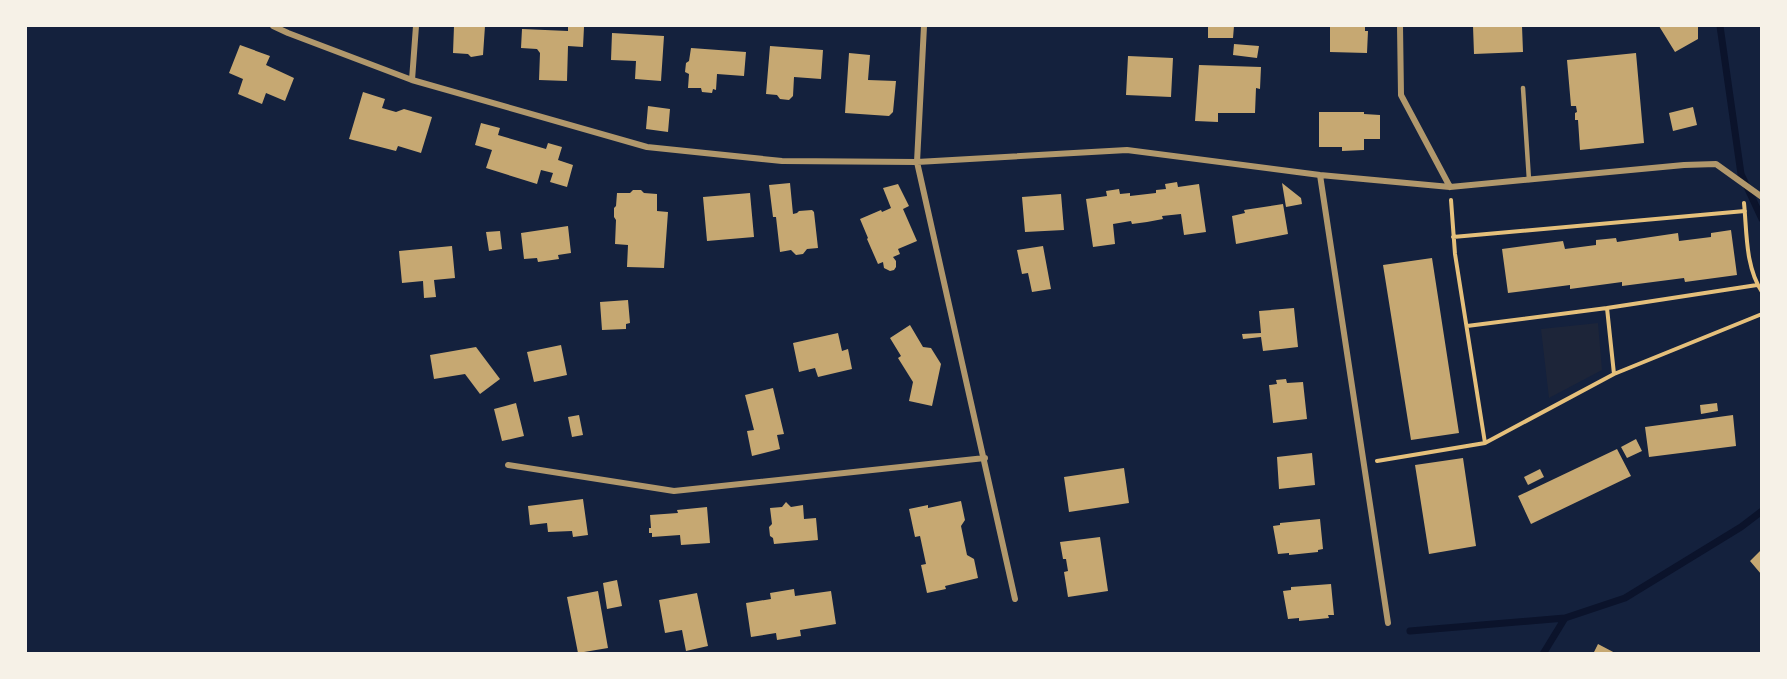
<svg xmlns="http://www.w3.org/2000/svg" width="1787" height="679" font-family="'Public Sans',sans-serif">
<rect width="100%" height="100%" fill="#14213d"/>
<path fill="#1d2539" d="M1598,323L1602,370L1549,398L1541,329Z"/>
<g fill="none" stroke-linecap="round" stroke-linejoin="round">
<path stroke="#0b132b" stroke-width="7" d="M1720,26L1741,174L1762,219
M1410,631L1565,618
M1543,654L1565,618L1625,598L1741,527L1762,511"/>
</g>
<path fill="#c6a872" d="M454,26H485L483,55L471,57L468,54L453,53Z
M568,26L584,27L583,47L568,46L567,81L539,80L540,53L537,49L521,48L522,29L568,31Z
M1208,26H1234L1233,38H1208Z
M1330,26H1365V31H1368L1367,53L1330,52Z
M1473,26H1522L1523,52L1474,54Z
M1659,26H1698V39L1675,52Z
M612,33L664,36L661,81L635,79L636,61L611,60Z
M1234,44L1259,46L1257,58L1233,55Z
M240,45L270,56L266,65L294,78L285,101L266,93L262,104L238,94L243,79L229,73Z
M770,46L823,50L821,79L794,77L793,96L789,100L780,99L777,95L766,94Z
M691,48L746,52L744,76L717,74L716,90L713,89L712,93L702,92L701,88H688L689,74L685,72L686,63L689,61Z
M849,53L870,55L868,80L896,81L893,112L889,116L845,113Z
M1636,53L1644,143L1580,150L1578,120H1575V113L1577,112L1576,106H1571L1567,60Z
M1128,56L1173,58L1171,97L1126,95Z
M1199,65L1261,67L1260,89L1256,88L1255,113H1218V122L1195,121Z
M363,92L385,99L382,108L396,112L404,109L432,117L421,153L398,146L396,151L349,139Z
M648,106L670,109L668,132L646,129Z
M1693,107L1697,125L1673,131L1669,113Z
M1319,112H1364V114L1380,115V139H1364V150L1342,151V147H1319Z
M481,123L500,128L498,135L546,149L548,143L562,147L558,160L573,165L567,187L550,182L553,173L541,170L537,184L486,168L492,150L475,145Z
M1177,182L1178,187L1199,184L1206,232L1184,235L1181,214L1162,216L1163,219L1147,222L1132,224L1131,221L1113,224L1115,244L1093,247L1086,199L1107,196L1106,191L1119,189L1120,194L1130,193V196L1156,193V190L1166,189L1165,184Z
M790,183L793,214L797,213L799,211L812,210L814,212L818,248L807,249L803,254L796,255L791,250L780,252L776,217H773L769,185Z
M1282,183L1301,198L1302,204L1286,207Z
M898,184L909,206L903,209L917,241L898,249L900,254L893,257L896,261V267L894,270L890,271L884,268L883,262L878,264L867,239L868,238L860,219L881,210L882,212L891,208L883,188Z
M633,190H641L644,193L657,194V211L668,212L664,268L627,267L628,245L615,244L616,220L614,217V208L616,206L617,193H630Z
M750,193L754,237L707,241L703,197Z
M1061,194L1064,230L1025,232L1022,197Z
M1283,204L1288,234L1236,244L1232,216L1245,213L1244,210Z
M568,226L571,253L558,255L559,259L538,262L537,258L524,259L521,233Z
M1731,230L1737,275L1685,282L1684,278L1622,286V282L1570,289V285L1508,293L1502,249L1563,241L1565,249L1596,245V240L1616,238L1617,242L1678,233L1679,241L1711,237V233Z
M500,231L502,249L489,251L486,232Z
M452,246L455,278L434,280L436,297L424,298L423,281L402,283L399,251Z
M1043,246L1051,289L1032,292L1028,273L1022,274L1017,250Z
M1432,258L1459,433L1411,440L1383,265Z
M628,300L630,323L626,324V329L602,330L600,302Z
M1294,308L1298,347L1263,351L1261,337L1243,339L1242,334L1261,333L1259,311Z
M910,325L923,347L931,348L941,364L932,406L909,401L913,382L898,358L901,356L890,338Z
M838,333L842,351L848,349L852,369L818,377L815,368L799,372L793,343Z
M561,345L567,375L534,382L527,352Z
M476,347L500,379L480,394L465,374L434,379L430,355Z
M1286,379L1287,383L1303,382L1307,419L1273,423L1269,385L1277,384L1276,380Z
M773,388L784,434L777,435L780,449L752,456L747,431L754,430L745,395Z
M516,403L524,436L502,441L494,409Z
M1717,403L1718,411L1701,414L1700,405Z
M579,415L583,435L572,437L568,417Z
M1733,415L1736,446L1649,457L1645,427Z
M1636,439L1642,451L1627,458L1621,447Z
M1617,449L1631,476L1531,524L1518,496Z
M1312,453L1315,485L1279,489L1277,457Z
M1463,458L1476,546L1429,554L1415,465Z
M1124,468L1129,503L1069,512L1064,477Z
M1540,469L1544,477L1528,485L1524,477Z
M583,499L588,535L573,537L572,531L548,532L547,523L530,525L528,506Z
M961,501L965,520L961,526L967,555L974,559L978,578L945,586L946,589L927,593L921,565L926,564L920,536L915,537L909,509L928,505V508Z
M786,502L791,507L803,505L804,519L816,518L818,540L774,544L773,538L770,536L769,527L772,524L770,508L782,507Z
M707,507L710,543L681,545L680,535L652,537V533H649V528H651L650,515L678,513L677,510Z
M1320,519L1323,549L1318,550V552L1289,555V553L1278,554L1273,526L1280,525V523Z
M1100,537L1108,591L1068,597L1064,572L1068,571L1066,559H1063L1060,542Z
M1761,550V574L1750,561Z
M617,580L622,606L607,609L603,583Z
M1331,584L1334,615H1328L1329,618L1299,621V618L1288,619L1283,591L1291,590V587Z
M794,589L795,596L831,591L836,624L800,630L801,636L777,640L776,633L751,637L746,603L771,599L770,593Z
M598,591L608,648L578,653L567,597Z
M697,593L708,646L686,651L682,630L665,633L659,600Z
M1598,644L1617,654H1593Z"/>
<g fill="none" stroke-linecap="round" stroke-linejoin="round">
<path stroke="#e5c07b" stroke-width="4" d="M1744,203C1747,232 1745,266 1762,292
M1453,237L1745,211
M1607,308L1757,285
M1467,326L1607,308L1614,374L1485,443
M1614,374L1762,314
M1377,461L1485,443L1455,254L1451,200"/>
<path stroke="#b1986c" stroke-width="4.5" d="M1523,88L1529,180"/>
<path stroke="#b1986c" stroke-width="6" d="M273,26L288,33L412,80L647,147L782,161L917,162L1127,150L1320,175L1450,187L1684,165L1716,164L1762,197
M924,26L917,162L1015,599
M1400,26L1401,95L1450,187
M412,80L416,26
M1320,175L1388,623
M508,465L674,491L985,458"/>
</g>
<rect width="1787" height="679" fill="none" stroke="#f6f1e7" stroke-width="54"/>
</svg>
